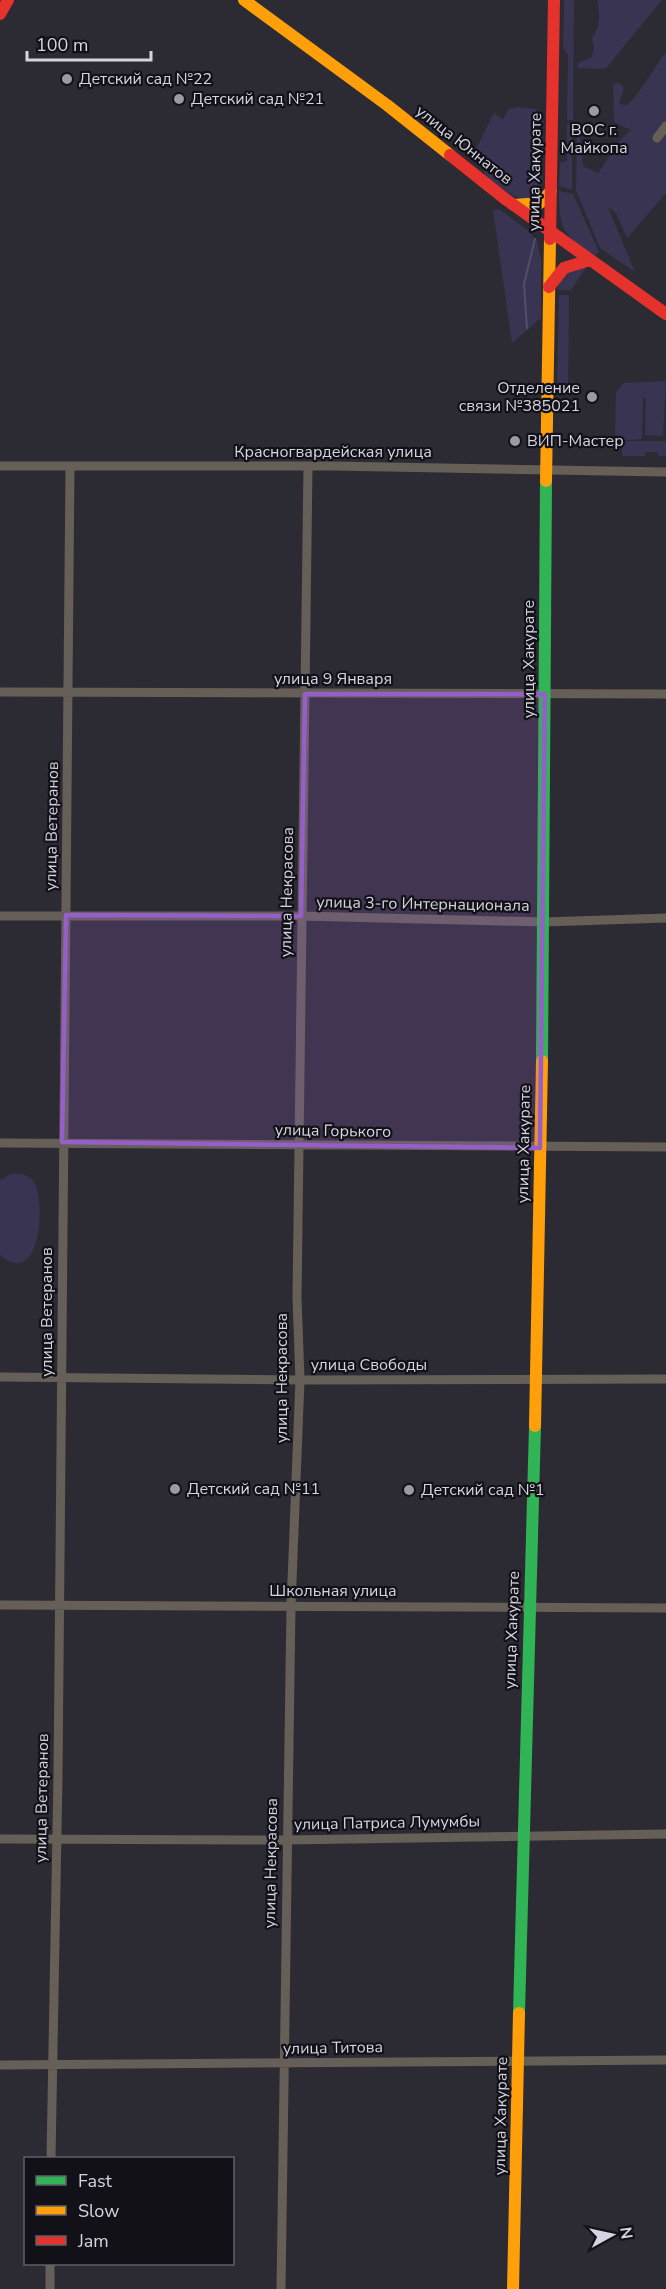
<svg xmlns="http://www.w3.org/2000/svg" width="666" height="2289" font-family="'Nunito Sans',sans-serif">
<rect width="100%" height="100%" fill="#2c2b34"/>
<path fill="#383451" d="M564,0H574L573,120H567L568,55L563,48Z
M597,0H662L607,67L604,69L578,68L577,63L591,58L594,49L592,37C601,28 600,11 597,0Z
M666,52V193L627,238L616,213L608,207L635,272L600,248L576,190L577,129L579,125L583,166L598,173L621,139L631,130L614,122L613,84L620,83L624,88L619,104L627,105C634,102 658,62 666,52Z
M518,107L536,109L543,118L542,187C530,216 498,185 484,175L485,168L469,156L478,145L494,113L503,119L509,109Z
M572,123V190L559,186L560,163L567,161V124Z
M559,191L573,194L599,252L595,256C563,235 559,230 559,191Z
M499,209L526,229L537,241L541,259V318L512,343L493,210Z
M581,265L586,268L571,290H558C558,273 566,270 581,265Z
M559,295H569L568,395H560L557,387Z
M666,381L663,436L645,435L646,398H643L642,439L615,441L616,392L624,383Z
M622,441H666V456H658V452H645V456H622Z
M11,1174C21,1173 30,1175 35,1184C45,1202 41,1290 0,1255V1180Z"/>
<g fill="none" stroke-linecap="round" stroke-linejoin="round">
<path stroke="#514e6e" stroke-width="2" d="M527,328L524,284L535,239"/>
<path stroke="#665f58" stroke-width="9" d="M657,138L666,126
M0,466H333L666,472
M0,692L666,694
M0,916H301L544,922L666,918
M0,1143L666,1147
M0,1377L300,1380L666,1379
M0,1605L666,1608
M0,1839L287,1840L666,1834
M0,2065L666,2060
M51,2158L58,1776L70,466
M50,2289V2264
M281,2289L291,1606L300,1380L297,1298L308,466"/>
<path stroke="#30b455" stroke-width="12" d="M542,1061L546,481
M519,2013L535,1426"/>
<path stroke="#ff9f0a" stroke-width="12" d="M244,0L387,105L450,155
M514,205L540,203L551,191
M546,481L550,239
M535,1426L542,1061
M513,2289L519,2013"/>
<path stroke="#e5322d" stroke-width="12" d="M0,14L8,0
M450,155L504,198L666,314
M550,239L554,0
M549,287L564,268L590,260"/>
</g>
<path fill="#965ec9" fill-opacity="0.2" stroke="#965ec9" stroke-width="4.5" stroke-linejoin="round" d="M305,694H545L540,1148L62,1142L66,915L301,916Z"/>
<g fill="#9a99a4" stroke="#121118" stroke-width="2">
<circle cx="67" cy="79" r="6"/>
<circle cx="179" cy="99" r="6"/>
<circle cx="594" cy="111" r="6"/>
<circle cx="592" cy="397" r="6"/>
<circle cx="515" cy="441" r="6"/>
<circle cx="175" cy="1489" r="6"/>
<circle cx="409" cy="1490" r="6"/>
</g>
<g text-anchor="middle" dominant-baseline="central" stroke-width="4.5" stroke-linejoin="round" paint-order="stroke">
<g font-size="16" fill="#d5d4e0" stroke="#121118" text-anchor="start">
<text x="79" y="79">Детский сад №22</text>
<text x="191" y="99">Детский сад №21</text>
<text x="594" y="130" text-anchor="middle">ВОС г.<tspan x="594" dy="18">Майкопа</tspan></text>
<text x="580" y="388" text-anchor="end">Отделение<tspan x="580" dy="18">связи №385021</tspan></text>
<text x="527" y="441">ВИП-Мастер</text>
<text x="187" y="1489">Детский сад №11</text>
<text x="421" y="1490">Детский сад №1</text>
</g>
<g font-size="16" fill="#d5d4e0" stroke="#121118">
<text transform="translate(464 145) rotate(38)">улица Юннатов</text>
<text transform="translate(535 172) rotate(-89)">улица Хакурате</text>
<text x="333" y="452">Красногвардейская улица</text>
<text transform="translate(529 659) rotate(-90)">улица Хакурате</text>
<text x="333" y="679">улица 9 Января</text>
<text transform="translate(52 826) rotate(-89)">улица Ветеранов</text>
<text transform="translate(287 892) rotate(-89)">улица Некрасова</text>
<text transform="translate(423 904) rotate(1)">улица 3-го Интернационала</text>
<text transform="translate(333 1131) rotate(1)">улица Горького</text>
<text transform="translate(524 1144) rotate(-89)">улица Хакурате</text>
<text transform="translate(47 1312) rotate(-90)">улица Ветеранов</text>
<text x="369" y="1365">улица Свободы</text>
<text transform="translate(282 1378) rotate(-90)">улица Некрасова</text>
<text x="333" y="1591">Школьная улица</text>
<text transform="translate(512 1630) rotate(-88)">улица Хакурате</text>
<text transform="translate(42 1798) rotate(-89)">улица Ветеранов</text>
<text transform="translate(387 1823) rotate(-1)">улица Патриса Лумумбы</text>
<text transform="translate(271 1863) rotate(-89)">улица Некрасова</text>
<text transform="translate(333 2048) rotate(-1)">улица Титова</text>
<text transform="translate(501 2116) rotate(-89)">улица Хакурате</text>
</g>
</g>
<rect x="24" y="2157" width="210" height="108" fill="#121118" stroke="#605f68" stroke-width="1.5"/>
<rect x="36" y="2176" width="30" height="9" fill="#30b455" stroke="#605f68" stroke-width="1.5"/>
<text x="78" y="2187" font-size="18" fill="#d5d4e0">Fast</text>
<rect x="36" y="2206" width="30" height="9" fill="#ff9f0a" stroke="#605f68" stroke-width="1.5"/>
<text x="78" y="2217" font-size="18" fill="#d5d4e0">Slow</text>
<rect x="36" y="2236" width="30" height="9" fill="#e5322d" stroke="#605f68" stroke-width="1.5"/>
<text x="78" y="2247" font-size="18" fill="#d5d4e0">Jam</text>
<g transform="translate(612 2235) rotate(82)" stroke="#121118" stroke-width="4.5" paint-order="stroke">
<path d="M0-4.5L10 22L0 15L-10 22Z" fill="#d5d4e0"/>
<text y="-9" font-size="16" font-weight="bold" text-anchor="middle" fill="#d5d4e0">N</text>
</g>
<path d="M27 51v9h124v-9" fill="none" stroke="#d5d4e0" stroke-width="3"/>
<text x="36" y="51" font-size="18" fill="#d5d4e0" stroke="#121118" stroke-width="4.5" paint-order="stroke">100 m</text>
</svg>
